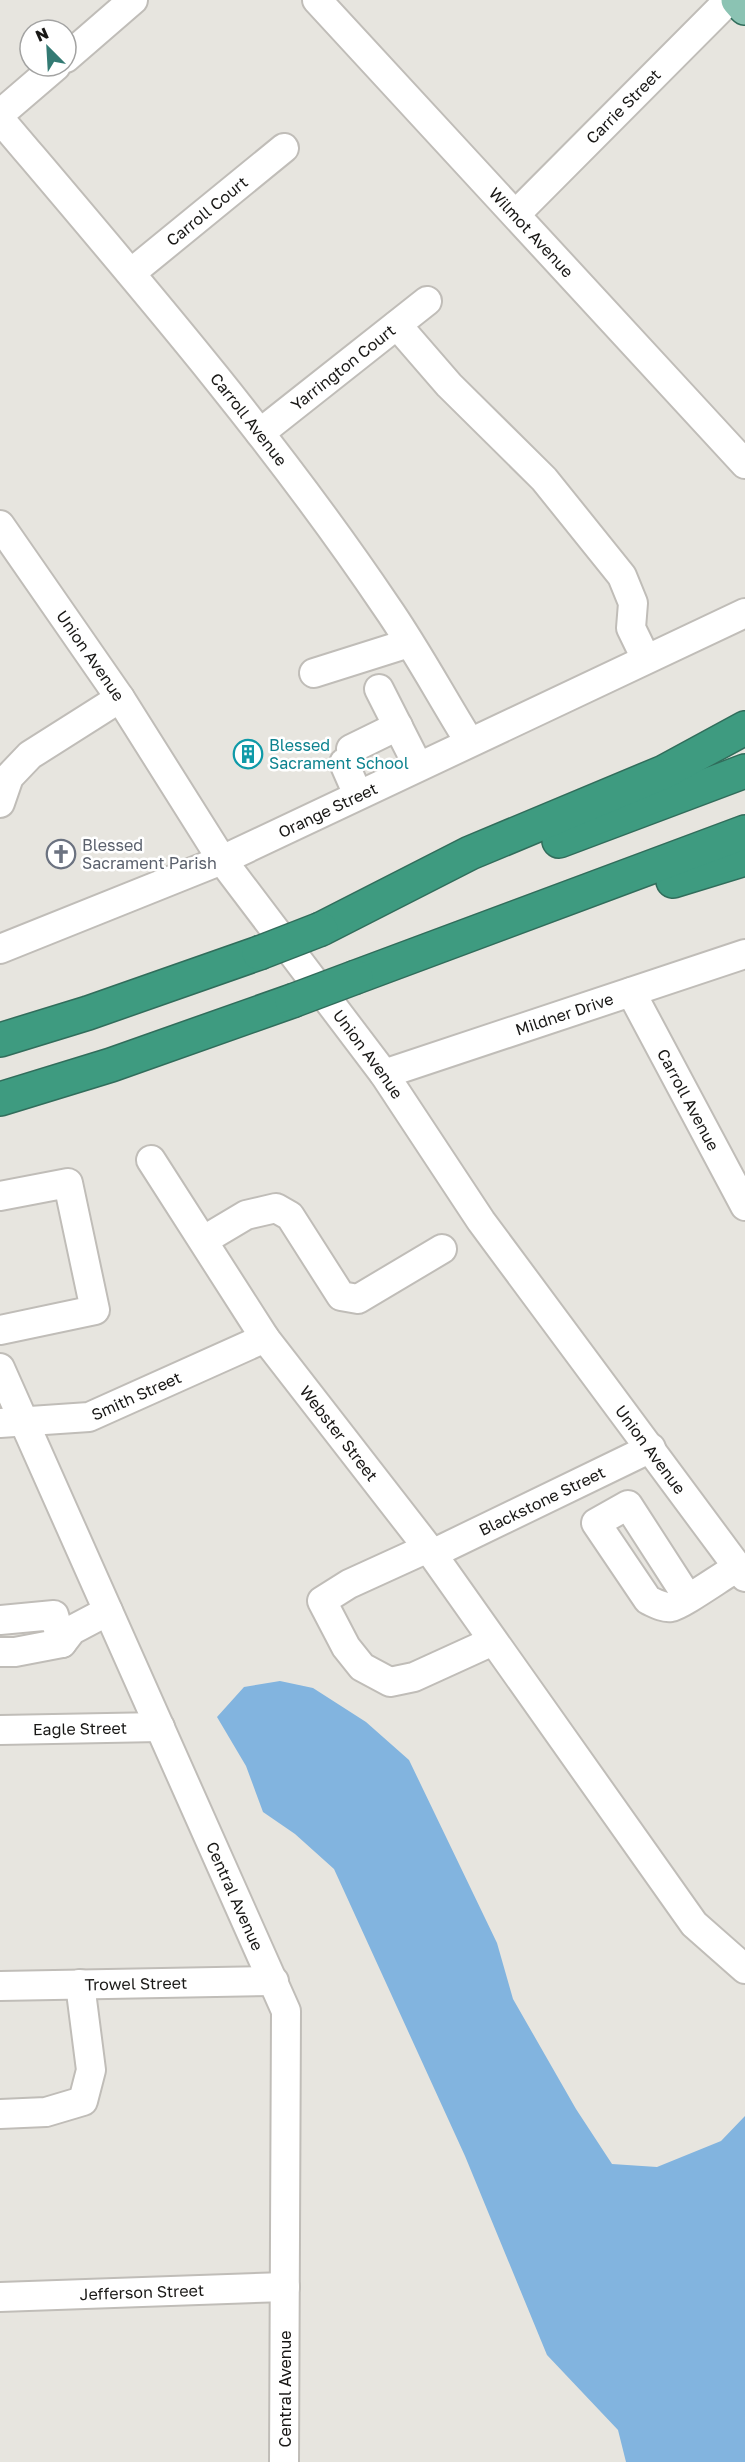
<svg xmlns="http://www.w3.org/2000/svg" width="745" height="2462" viewBox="0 0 745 2462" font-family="'Golos Text',sans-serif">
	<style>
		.water { fill: #82b4df }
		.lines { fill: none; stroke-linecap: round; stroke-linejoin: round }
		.minor-casing { stroke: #c0bdb8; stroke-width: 32 }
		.major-casing { stroke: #316d5b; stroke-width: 36 }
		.highway-casing { stroke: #316d5b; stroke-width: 36 }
		.minor { stroke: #fff; stroke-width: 28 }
		.major { stroke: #8bc3b3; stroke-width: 33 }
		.highway { stroke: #3e9b80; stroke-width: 33 }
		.highway-bridge-casing { stroke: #316d5b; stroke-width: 36; stroke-linecap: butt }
		.highway-bridge { stroke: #3e9b80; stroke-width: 33 }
		.labels { text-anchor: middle; stroke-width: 5; stroke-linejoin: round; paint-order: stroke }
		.street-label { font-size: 16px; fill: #191816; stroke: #fff }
		.culture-label { font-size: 16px; fill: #0d838f; stroke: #fff; text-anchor: start }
		.worship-label { font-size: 16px; fill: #5b616d; stroke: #fff; text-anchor: start }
	</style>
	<rect width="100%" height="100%" fill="#e7e5df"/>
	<path class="water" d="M280,1681l33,7 53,34 43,38 88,183 16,56 63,110 36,55 45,3 64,-26 24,-25v346h-119l-8,-32 -71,-75 -82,-199 -131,-287 -39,-35 -32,-22 -17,-46 -29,-49 27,-30z"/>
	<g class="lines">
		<g class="minor-casing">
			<g id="minor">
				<path id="s1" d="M317,0l428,464"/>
				<path d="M66,58l67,-58"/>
				<path d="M0,114l56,-48"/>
				<path id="s2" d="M0,119c134,158 270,315 386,487 30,43 55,90 83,135"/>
				<path id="s3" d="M516,214l213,-214"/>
				<path id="s4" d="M131,273l153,-125"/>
				<path d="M397,325l52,60 95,94 78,97 11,27 -2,25 15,31"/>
				<path id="s5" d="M260,433l167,-132"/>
				<path id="s6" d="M0,525l120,173 102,162 162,214 97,147 264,356"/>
				<path d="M314,673l95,-30"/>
				<path d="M379,689l39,77"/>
				<path d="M351,749l47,-23"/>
				<path d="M344,763l14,32"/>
				<path d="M0,803l9,-26 21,-22 90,-57"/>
				<path id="s7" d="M0,949l222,-89 523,-247"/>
				<path id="s8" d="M631,992l114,214"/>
				<path id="s9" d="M384,1074l361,-120"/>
				<path id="s10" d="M151,1160l114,178 163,210 266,376 51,45"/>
				<path d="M0,1196l68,-13 27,127 -95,20"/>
				<path d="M204,1240l42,-25 30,-7 14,8 51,80 17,3 84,-50"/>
				<path id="s11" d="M0,1368l286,643 -2,451"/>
				<path id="s12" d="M0,1423l89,-6 176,-79"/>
				<path d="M428,1548l-79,36 -27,17 24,46 16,20 28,15 24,-5 79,-36"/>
				<path id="s13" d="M432,1554l219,-106"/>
				<path d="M688,1598l-60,-93 -32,18 52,77c7,3 15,8 23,7 11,-2 54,-33 67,-40"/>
				<path d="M0,1620l54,-5 8,28"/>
				<path d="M0,1652h15l47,-9 10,-13 36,-19"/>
				<path id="s14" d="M0,1730l160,-3"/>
				<path id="s15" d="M0,1986l274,-5"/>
				<path d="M0,2114l46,-2 37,-11 8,-31 -11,-86"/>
				<path id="s16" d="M0,2297l285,-10"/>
			</g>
		</g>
		<g class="major-casing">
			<path id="major" d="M738,0l7,8"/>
		</g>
		<g class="highway-casing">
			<g id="highway">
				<path d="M559,841l186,-70"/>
				<path d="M673,881l72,-22"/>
				<path d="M321,929l149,-76 194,-81 81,-44"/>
				<path d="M356,977l389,-145"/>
				<path d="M0,1040l88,-27 171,-60"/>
				<path d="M0,1099l111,-34 181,-64"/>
			</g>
		</g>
		<use href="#minor" class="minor"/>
		<use href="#major" class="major"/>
		<use href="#highway" class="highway"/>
		<g class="highway-bridge-casing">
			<g id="highway-bridge">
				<path d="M259,953l62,-24"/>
				<path d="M292,1001l64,-24"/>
			</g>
		</g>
		<use href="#highway-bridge" class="highway-bridge"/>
	</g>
	<defs>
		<g id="building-ring" transform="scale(1.5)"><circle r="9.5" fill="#fff" stroke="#0f9aa8" stroke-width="1.5"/><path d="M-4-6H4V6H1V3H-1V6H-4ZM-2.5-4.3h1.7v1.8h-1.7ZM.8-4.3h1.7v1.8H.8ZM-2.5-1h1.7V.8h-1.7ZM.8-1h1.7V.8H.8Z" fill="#0f9aa8"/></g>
		<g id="church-ring" transform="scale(1.5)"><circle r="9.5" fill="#fff" stroke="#6b7280" stroke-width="1.5"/><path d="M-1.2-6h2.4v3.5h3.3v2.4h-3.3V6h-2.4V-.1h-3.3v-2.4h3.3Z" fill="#6b7280"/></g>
	</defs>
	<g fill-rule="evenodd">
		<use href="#building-ring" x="248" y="754"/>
		<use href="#church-ring" x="61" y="854"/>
	</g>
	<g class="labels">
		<g class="street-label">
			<text dy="6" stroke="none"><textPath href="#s3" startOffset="152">Carrie Street</textPath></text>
			<text dy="6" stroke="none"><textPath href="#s4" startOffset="98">Carroll Court</textPath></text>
			<text dy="6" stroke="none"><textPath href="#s1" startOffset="316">Wilmot Avenue</textPath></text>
			<text dy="6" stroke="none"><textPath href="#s5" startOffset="106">Yarrington Court</textPath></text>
			<text dy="6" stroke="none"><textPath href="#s2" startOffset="390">Carroll Avenue</textPath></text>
			<text dy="6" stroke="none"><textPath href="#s6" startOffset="159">Union Avenue</textPath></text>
			<text dy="6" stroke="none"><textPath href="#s7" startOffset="356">Orange Street</textPath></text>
			<text dy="6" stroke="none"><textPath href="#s9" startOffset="190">Mildner Drive</textPath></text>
			<text dy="6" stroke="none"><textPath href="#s6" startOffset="645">Union Avenue</textPath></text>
			<text dy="6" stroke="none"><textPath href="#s8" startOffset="122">Carroll Avenue</textPath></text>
			<text dy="6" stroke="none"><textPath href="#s12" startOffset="141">Smith Street</textPath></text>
			<text dy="6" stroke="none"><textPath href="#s10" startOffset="332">Webster Street</textPath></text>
			<text dy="6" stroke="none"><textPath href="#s6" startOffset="1131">Union Avenue</textPath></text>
			<text dy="6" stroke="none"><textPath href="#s13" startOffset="122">Blackstone Street</textPath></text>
			<text dy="6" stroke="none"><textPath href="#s14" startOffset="80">Eagle Street</textPath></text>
			<text dy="6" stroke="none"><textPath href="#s11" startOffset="578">Central Avenue</textPath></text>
			<text dy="6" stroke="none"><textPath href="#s15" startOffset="136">Trowel Street</textPath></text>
			<text dy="6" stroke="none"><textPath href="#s16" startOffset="142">Jefferson Street</textPath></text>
			<text transform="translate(285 2389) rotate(-90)" y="6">Central Avenue</text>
		</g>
		<g class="culture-label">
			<text x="269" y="751">Blessed<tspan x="269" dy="18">Sacrament School</tspan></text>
		</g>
		<g class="worship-label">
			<text x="82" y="851">Blessed<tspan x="82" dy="18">Sacrament Parish</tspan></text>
		</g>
	</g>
	<g transform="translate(48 48) rotate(336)"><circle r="28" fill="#ffffff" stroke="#a3a3a2" stroke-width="1.5"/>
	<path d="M0-4.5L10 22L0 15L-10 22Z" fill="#337a73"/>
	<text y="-9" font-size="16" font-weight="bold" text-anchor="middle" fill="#191816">N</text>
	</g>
</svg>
